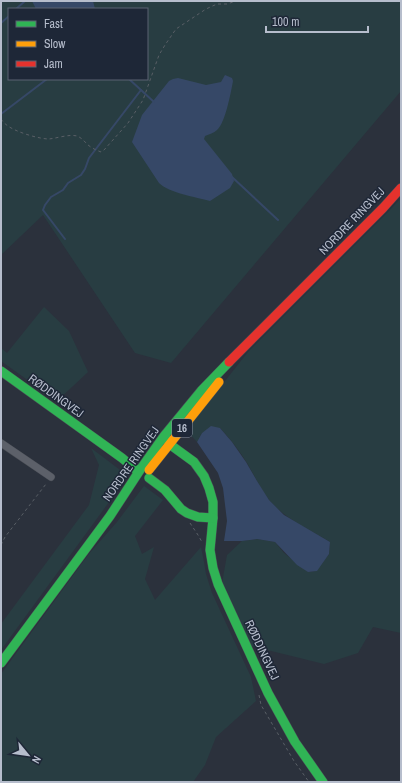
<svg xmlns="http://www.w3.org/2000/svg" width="402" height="783" viewBox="0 0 402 783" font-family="'Archivo Narrow',sans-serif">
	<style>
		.green { fill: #283d42; fill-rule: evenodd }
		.water { fill: #364867 }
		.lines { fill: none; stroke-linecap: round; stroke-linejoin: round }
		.stream { stroke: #364867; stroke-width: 2 }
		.street-casing { stroke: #484c54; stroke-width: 8 }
		.fast-casing { stroke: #484c54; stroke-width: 10 }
		.slow-casing { stroke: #484c54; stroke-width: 10 }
		.jam-casing { stroke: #484c54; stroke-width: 10 }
		.path { stroke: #595f66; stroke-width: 1; stroke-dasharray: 3 3; stroke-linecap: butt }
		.street { stroke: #5c6069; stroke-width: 7 }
		.fast { stroke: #30b455; stroke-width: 9 }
		.slow { stroke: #ff9f0a; stroke-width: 9 }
		.jam { stroke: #e5322d; stroke-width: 9 }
		.labels { text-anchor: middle; stroke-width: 3; stroke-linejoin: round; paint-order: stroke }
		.shield { fill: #1e2737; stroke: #88909f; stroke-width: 1 }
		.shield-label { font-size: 11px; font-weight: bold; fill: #b6bdcc }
		.street-label { font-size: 12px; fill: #b6bdcc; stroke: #1e2737 }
	</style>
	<rect width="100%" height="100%" fill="#2b313c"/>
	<g class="green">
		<path d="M1,1h400v90l-230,272 -36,-10 -92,-138 -42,40zM9,9h138v70h-138z"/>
		<path d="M401,198v435l-28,-6 -15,26 -34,11 -73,-18 -29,-63 5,-28 15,-14 15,-2 18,3 9,11 24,19 8,-1 13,-17 1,-12c-21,-13 -45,-23 -61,-42 -9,-12 -15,-25 -22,-37 -8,-13 -17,-24 -27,-35l-18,5 -5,9 -11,-12 62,-78 141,-141z"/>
		<path d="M44,307l25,24 19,41 -31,29 -56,-40v-13l6,5z"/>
		<path d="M91,448l37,28 -127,174v-26l88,-119 10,-40z"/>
		<path d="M144,486l19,14 -28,36 7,18 12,-7 -9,32 10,21 46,-53 3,15 2,12 6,19 39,84 5,24 -40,36 -11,28 -12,17h-192v-108l87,-119 29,-33z"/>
	</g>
	<g class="water">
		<path d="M32,1h61l2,8h-59z"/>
		<path d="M225,75l7,3 1,3c-2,11 -8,43 -16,49 -3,3 -8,4 -12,6l-1,3 28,35 2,7 -4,7 -20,13c-14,-4 -41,-8 -51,-18l-27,-41 10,-27 27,-34 4,-2 5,-1 28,7 15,-3z"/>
		<path d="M211,426l9,2 12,14 14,20 11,19 12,19 15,15 46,27 -1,12 -12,17 -9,1 -11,-7 -22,-23 -18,-3 -15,2h-18l3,-20 -4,-33 -5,-15 -21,-31 5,-9z"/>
	</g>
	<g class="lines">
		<g class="stream">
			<path d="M16,9l9,-8"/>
			<path d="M1,23l8,-7"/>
			<path d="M129,79l25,23"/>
			<path d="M1,114l46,-35"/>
			<path d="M232,177l46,43"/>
			<path d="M65,239l-22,-29 2,-5 6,-8 12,-7 5,-7 13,-8 4,-6 4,-11 52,-68"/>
		</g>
		<g class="street-casing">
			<path id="street" d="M1,443l50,34"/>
		</g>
		<g class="fast-casing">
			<g id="fast">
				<path d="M1,371l121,87 13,11"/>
				<path d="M166,438l6,8 22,16 10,14 5,12 4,14v16l-3,32 3,18 5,16 50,109 27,49 28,40"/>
				<path d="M149,478l16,12 16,19 6,4 11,4 15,1"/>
				<path d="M1,663l109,-147 32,-49 22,-31 37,-45 28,-29"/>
			</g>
		</g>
		<g class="slow-casing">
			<path id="slow" d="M149,470l70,-88"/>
		</g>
		<g class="jam-casing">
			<path id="jam" d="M229,362l154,-154 18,-20"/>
		</g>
		<g class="path">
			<path d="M1,119c2,3 4,5 7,7 8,6 31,13 41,13 9,-1 20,-5 28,-3 5,2 7,5 10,8 4,4 9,6 14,8l3,-2 24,-27 15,-23 16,-45 6,-10 11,-16 30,-20 11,-5h10l9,-3"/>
			<path d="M190,523l8,12 4,7"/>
			<path d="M1,545l4,-8 41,-53"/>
			<path d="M259,695l2,10 33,56 15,21"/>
		</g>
		<use href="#street" class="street"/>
		<use href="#fast" class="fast"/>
		<use href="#slow" class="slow"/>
		<use href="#jam" class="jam"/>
	</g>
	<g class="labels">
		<rect class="shield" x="172" y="419" width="20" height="18" rx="3"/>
		<g class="shield-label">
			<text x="182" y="432">16</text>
		</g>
		<g class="street-label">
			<text transform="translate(352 221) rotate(-46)" y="4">NORDRE RINGVEJ</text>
			<text transform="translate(56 396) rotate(36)" y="4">RØDDINGVEJ</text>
			<text transform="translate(131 464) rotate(-55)" y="4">NORDRE RINGVEJ</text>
			<text transform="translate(262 650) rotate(65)" y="4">RØDDINGVEJ</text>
		</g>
	</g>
	<rect width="402" height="783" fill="none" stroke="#b6bdcc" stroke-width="4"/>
	<rect x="8" y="8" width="140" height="72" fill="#1e2737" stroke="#5b6373"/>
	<rect x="16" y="21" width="20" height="6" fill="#30b455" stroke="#5b6373"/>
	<text x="44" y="28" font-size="12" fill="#b6bdcc">Fast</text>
	<rect x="16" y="41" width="20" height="6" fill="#ff9f0a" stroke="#5b6373"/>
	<text x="44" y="48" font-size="12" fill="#b6bdcc">Slow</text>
	<rect x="16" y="61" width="20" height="6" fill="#e5322d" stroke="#5b6373"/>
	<text x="44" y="68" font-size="12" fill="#b6bdcc">Jam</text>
	<g transform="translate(28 755) rotate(119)" stroke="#1e2737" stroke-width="3" paint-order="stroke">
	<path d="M0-3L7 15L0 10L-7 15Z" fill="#b6bdcc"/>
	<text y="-6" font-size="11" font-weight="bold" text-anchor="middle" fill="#b6bdcc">N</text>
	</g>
	<path d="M266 26v6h102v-6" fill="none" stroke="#b6bdcc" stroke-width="2"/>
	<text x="272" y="26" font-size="12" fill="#b6bdcc" stroke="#1e2737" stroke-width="3" paint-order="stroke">100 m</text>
</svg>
